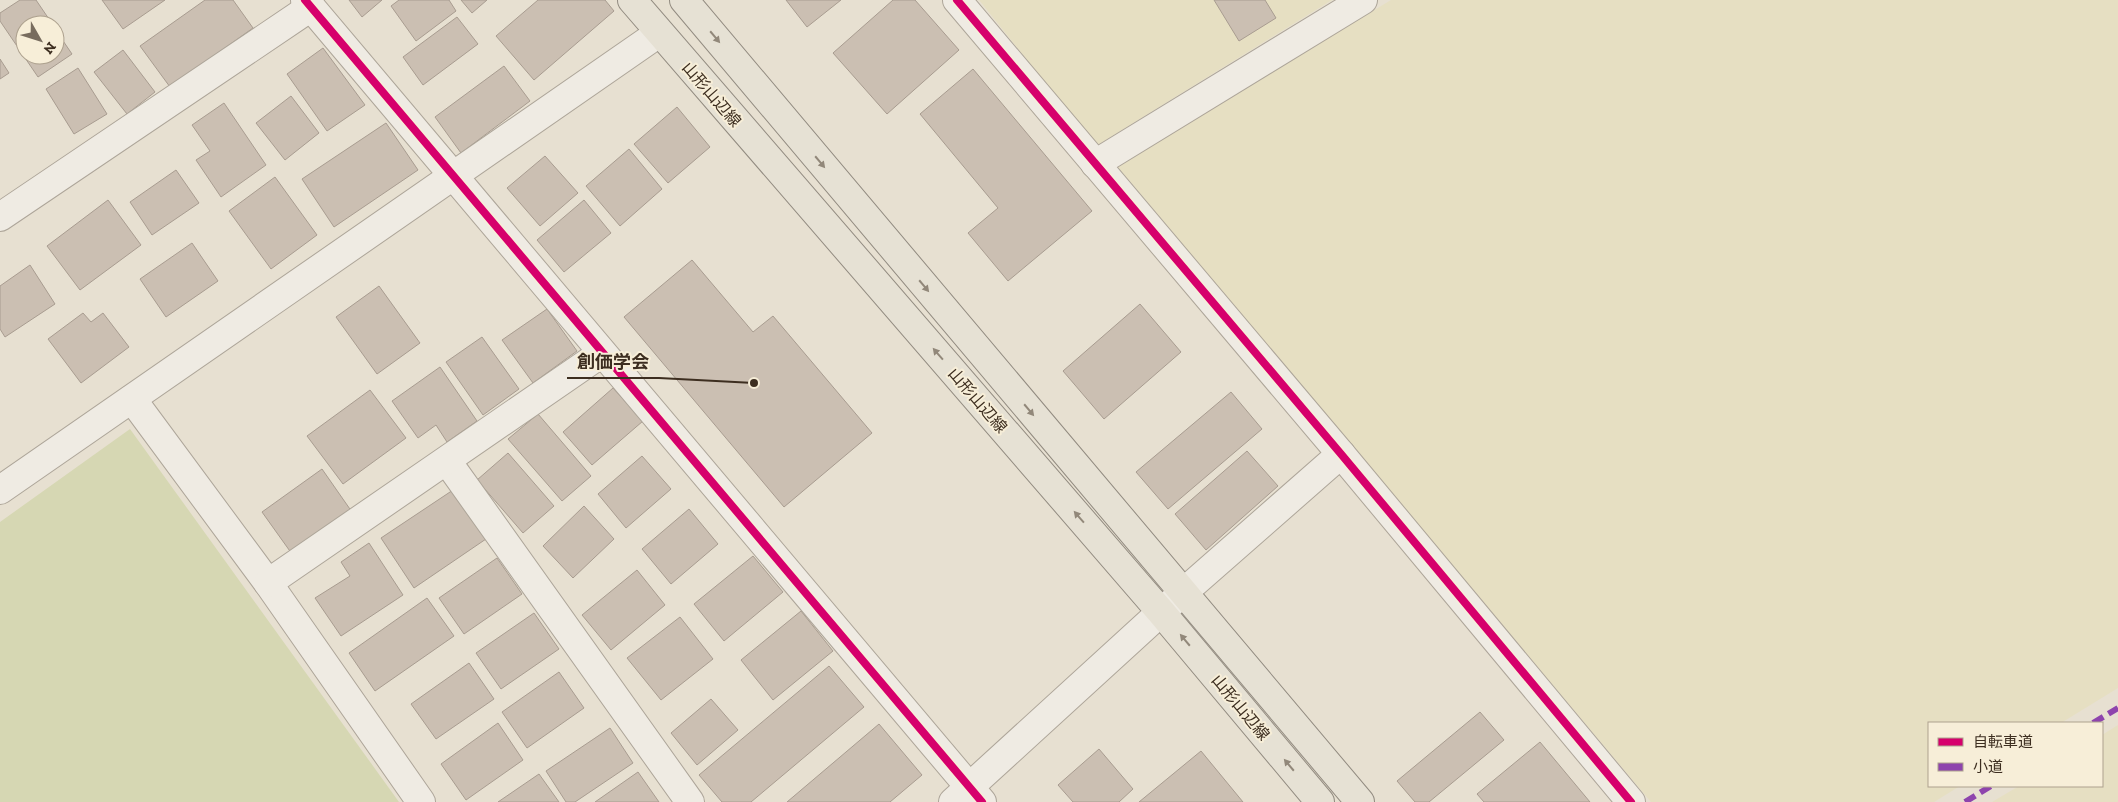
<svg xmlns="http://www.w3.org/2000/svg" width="2118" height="802" viewBox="0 0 2118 802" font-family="'Zilla Slab','Noto Sans JP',serif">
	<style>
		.farmland { fill: #e6dfc2 }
		.green { fill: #d6d7b3 }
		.building { fill: #cbbfb2; stroke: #a89c90 }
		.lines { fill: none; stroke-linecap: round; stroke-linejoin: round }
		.minor-casing { stroke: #ada599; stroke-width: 30 }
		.major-casing { stroke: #928b80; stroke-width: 30 }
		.minor { stroke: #efebe3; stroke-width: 28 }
		.major { stroke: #e6e1d4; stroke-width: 28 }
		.quiet { stroke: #8e44ad; stroke-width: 6; stroke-dasharray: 12 6; stroke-linecap: butt }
		.cycleway-casing { stroke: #f7eed8; stroke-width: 11 }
		.cycleway { stroke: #d6006c; stroke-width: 8 }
		.oneway { fill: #92887a }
		.labels { text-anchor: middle; stroke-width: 4; stroke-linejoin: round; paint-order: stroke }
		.street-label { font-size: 16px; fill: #3d2e20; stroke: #f7eed8 }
		.leader { fill: none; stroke: #3d2e20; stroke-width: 2 }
		.callout-dot { fill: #3d2e20; stroke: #f7eed8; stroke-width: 2 }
		.callout-label { font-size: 18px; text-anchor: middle; font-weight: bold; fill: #3d2e20; stroke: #f7eed8; stroke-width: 4; stroke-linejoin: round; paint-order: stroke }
	</style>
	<rect width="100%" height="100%" fill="#e7e0d1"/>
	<g class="farmland">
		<path d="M979,0h353l-236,146z"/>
		<path d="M1391,0h727v688l-57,35h-132v63h31l-26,16h-283l-534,-636z"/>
		<path d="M2118,725v77h-126l27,-16h83v-51z"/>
	</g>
	<path class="green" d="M130,429l269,373h-399v-280z"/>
	<g class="building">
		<path d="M20,0h16l17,25h-28v30h30v-26l17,25 -34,23 -38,-56v-8z"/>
		<path d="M102,0h63l-42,29z"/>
		<path d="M205,0h28l20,28 -83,59 -30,-41z"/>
		<path d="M349,0h33l-20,17z"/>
		<path d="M399,0h50l7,11 -40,30 -25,-35z"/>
		<path d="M461,0h26l-15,13z"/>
		<path d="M538,0h67l9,11 -80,69 -38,-44z"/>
		<path d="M786,0h55l-34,27z"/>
		<path d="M893,0h22l44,50 -72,64 -54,-61z"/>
		<path d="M1214,0h51l11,18 -37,23z"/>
		<path d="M457,17l21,27 -55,41 -20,-28z"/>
		<path d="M323,48l42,57 -38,26 -40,-57z"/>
		<path d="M123,50l32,42 -28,22 -33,-42z"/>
		<path d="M0,59l9,14 -9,6z"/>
		<path d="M504,66l26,35 -69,52 -26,-36z"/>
		<path d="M78,68l29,46 -33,20 -28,-45z"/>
		<path d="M973,69l119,142 -84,70 -40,-48 30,-25 -78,-94z"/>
		<path d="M291,96l28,37 -34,27 -29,-37z"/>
		<path d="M224,103l42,62 -45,32 -25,-37 14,-9 -18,-26z"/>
		<path d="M677,107l33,40 -42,36 -34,-39z"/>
		<path d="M386,123l32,47 -84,57 -32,-48z"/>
		<path d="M629,149l33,40 -42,37 -34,-40z"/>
		<path d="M545,156l33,37 -38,33 -33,-38z"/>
		<path d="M176,170l23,33 -47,32 -22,-33z"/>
		<path d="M275,177l42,58 -46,34 -42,-58z"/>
		<path d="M108,200l33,45 -61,45 -33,-44z"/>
		<path d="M584,200l27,33 -47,39 -27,-32z"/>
		<path d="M192,243l26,38 -52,36 -26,-38z"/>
		<path d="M692,260l61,72 20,-16 99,117 -88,74 -160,-190z"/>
		<path d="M30,265l25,39 -50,33 -5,-8v-43z"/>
		<path d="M379,286l41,57 -43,31 -41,-57z"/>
		<path d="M1140,304l41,48 -77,67 -41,-48z"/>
		<path d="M547,309l30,42 -44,32 -31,-43z"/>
		<path d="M83,313l8,9 12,-9 26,34 -48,36 -33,-44z"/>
		<path d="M482,337l37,52 -36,26 -37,-53z"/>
		<path d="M440,367l37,54 -30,21 -11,-17 -18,13 -26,-37z"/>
		<path d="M613,388l30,33 -51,44 -29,-33z"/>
		<path d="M370,390l36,48 -63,46 -36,-48z"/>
		<path d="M1231,392l31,37 -94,80 -32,-37z"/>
		<path d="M538,414l53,62 -29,25 -54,-62z"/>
		<path d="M1247,451l31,35 -72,64 -31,-36z"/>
		<path d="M508,453l46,53 -31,27 -46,-53z"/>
		<path d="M642,456l29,33 -45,39 -28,-34z"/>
		<path d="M322,469l30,43 -60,42 -30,-42z"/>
		<path d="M453,490l33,49 -72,49 -33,-50z"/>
		<path d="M584,506l30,33 -41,39 -30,-32z"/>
		<path d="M689,509l29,35 -47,40 -29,-35z"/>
		<path d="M369,543l34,52 -62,41 -26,-38 35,-22 -9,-14z"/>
		<path d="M753,556l30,36 -59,49 -30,-37z"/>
		<path d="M497,558l25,36 -58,40 -25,-36z"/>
		<path d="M637,570l28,35 -54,45 -29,-35z"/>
		<path d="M427,598l27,38 -79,55 -26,-38z"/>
		<path d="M801,611l32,40 -60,49 -32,-40z"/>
		<path d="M534,613l25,36 -58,40 -25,-36z"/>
		<path d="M680,617l33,42 -52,41 -34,-42z"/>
		<path d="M469,663l25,36 -58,40 -25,-35z"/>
		<path d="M829,666l35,41 -113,95h-29l-23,-27z"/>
		<path d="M559,672l25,36 -57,40 -25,-36z"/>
		<path d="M711,699l27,31 -41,35 -26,-32z"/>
		<path d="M1480,712l24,28 -75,62h-14l-18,-21z"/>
		<path d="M498,723l25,37 -57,40 -25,-36z"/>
		<path d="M879,724l43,51 -32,27h-103z"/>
		<path d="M610,728l23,35 -58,39h-9l-20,-31z"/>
		<path d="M1540,742l50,60h-106l-7,-8z"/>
		<path d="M1099,749l34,40 -14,13h-46l-15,-17z"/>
		<path d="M1201,751l42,51h-104z"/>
		<path d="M638,772l21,30h-64z"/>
		<path d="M539,774l20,28h-61z"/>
	</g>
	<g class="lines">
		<g class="minor-casing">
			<g id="minor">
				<path d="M305,0l677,802"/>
				<path d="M957,0l384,454 290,348"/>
				<path d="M1095,164l268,-164"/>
				<path d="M0,217l311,-210"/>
				<path d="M132,399l136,184 153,219"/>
				<path d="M447,461l243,341"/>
				<path d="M0,490l659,-457"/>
				<path d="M268,583l334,-230"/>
				<path d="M953,802l208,-190 180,-158"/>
			</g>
		</g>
		<g class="major-casing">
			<g id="major">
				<path d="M632,0l529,612 159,190"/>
				<path d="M684,0l676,802"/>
			</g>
		</g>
		<use href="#minor" class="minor"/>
		<use href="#major" class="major"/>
		<g class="quiet">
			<path d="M2093,723l25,-15"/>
			<path d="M1965,802l26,-16"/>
		</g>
		<g class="cycleway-casing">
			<g id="cycleway">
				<path d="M305,0l677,802"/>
				<path d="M957,0l384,454 290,348"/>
			</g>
		</g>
		<use href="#cycleway" class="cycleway"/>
	</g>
	<defs><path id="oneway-solid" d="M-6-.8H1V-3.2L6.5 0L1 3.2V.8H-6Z" transform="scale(1.25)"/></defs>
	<g class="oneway">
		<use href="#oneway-solid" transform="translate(715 37) rotate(50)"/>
		<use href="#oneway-solid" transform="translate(820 162) rotate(50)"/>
		<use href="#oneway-solid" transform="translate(924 286) rotate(50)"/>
		<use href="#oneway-solid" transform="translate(938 354) rotate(-131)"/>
		<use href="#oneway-solid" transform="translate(1029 410) rotate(50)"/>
		<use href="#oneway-solid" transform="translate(1079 517) rotate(-131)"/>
		<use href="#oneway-solid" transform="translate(1185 640) rotate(-130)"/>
		<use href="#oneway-solid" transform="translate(1289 765) rotate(-130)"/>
	</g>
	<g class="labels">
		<g class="street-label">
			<text transform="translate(712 94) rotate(49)" y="6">山形山辺線</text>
			<text transform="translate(978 400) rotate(49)" y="6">山形山辺線</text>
			<text transform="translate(1241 707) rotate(50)" y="6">山形山辺線</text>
		</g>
	</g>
	<path class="leader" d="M754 383L659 378H567"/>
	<circle class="callout-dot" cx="754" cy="383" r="5"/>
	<g class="callout-label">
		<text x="613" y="368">創価学会</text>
	</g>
	<rect x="1928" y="722" width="175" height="65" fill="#f7eed8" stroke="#ada18e"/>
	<rect x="1938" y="738" width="25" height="8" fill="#d6006c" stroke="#ada18e"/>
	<text x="1973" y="747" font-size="15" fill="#3d2e20">自転車道</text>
	<rect x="1938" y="763" width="25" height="8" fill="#8e44ad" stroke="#ada18e"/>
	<text x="1973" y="772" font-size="15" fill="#3d2e20">小道</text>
	<g transform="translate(40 40) rotate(129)"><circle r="24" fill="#f7eed8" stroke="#ada18e"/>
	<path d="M0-4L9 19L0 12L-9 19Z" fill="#786c5e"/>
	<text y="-8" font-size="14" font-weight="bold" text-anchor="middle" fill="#3d2e20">N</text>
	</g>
</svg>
